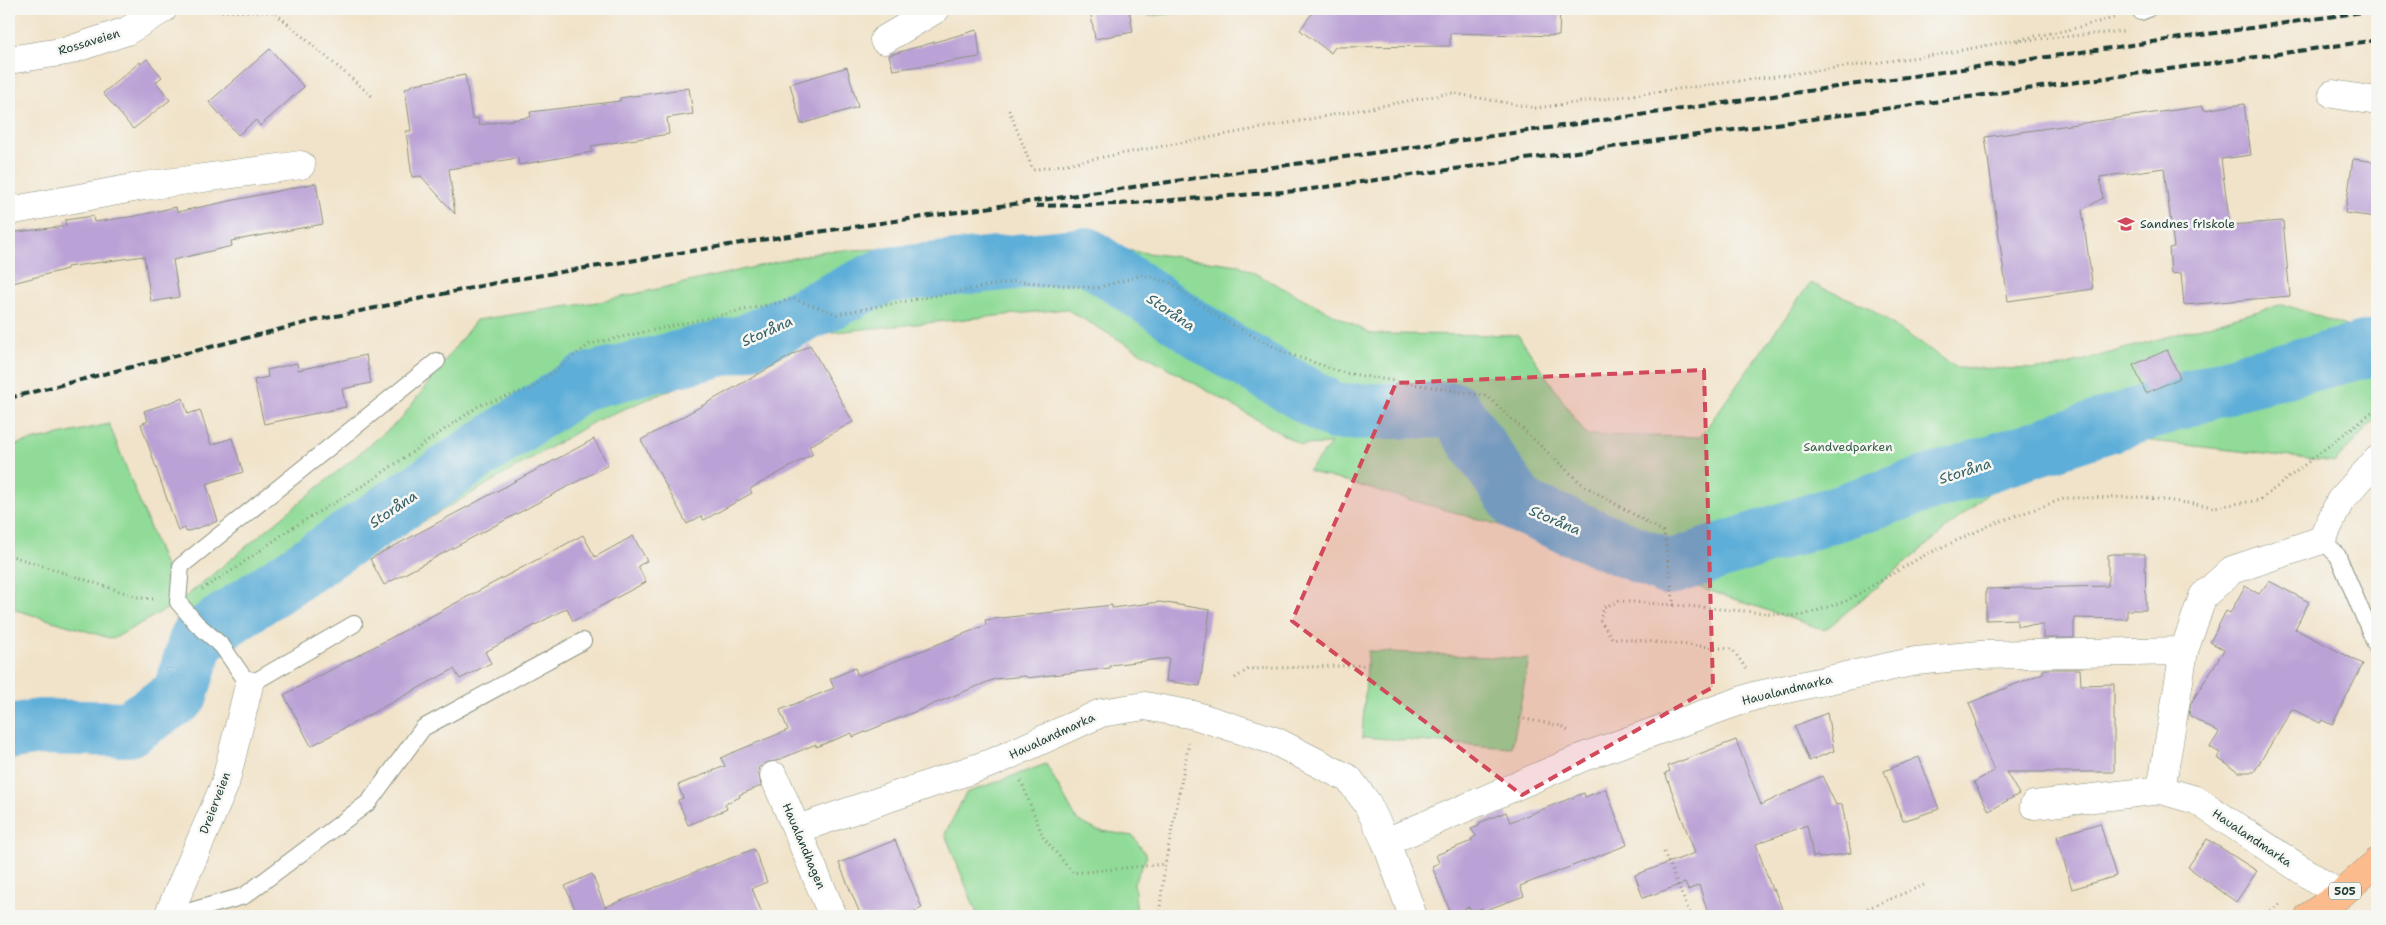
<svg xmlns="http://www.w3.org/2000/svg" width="2386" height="925" viewBox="0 0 2386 925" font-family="'Shantell Sans',sans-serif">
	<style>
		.green { fill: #90db97; stroke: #588c66 }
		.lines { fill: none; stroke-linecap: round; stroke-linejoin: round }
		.river { stroke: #5daed8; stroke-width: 56 }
		.building { fill: #bba2d6 }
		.lane-casing { stroke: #88907e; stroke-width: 18 }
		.street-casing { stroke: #88907e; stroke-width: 29 }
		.primary-casing { stroke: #88907e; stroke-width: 29 }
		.path { stroke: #88907e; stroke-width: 3; stroke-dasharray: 1 4; stroke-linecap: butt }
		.lane { stroke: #fff; stroke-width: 16 }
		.street { stroke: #fff; stroke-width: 28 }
		.primary { stroke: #fbbb8c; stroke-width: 28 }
		.rail { stroke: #1f3d34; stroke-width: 4; stroke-dasharray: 8 4; stroke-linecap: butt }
		.marked { fill: #d1495b; fill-opacity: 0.2; stroke: #d1495b; stroke-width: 4; stroke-dasharray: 10 6; stroke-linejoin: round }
		.labels { text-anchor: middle; stroke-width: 5; stroke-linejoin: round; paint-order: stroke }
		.shield { fill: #f6f6f2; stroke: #60746d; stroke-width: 1 }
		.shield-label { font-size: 11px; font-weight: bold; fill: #1f3d34 }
		.street-label { font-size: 12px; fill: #1f3d34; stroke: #f6f6f2 }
		.poi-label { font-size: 12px; fill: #1f3d34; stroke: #f6f6f2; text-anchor: start }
		.park-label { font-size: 12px; fill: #365d48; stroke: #f6f6f2 }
		.water-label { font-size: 14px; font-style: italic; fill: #325f65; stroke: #f6f6f2 }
	</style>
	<rect width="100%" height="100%" fill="#f6f6f2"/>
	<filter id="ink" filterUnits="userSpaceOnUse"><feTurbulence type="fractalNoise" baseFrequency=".02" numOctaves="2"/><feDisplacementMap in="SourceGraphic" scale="10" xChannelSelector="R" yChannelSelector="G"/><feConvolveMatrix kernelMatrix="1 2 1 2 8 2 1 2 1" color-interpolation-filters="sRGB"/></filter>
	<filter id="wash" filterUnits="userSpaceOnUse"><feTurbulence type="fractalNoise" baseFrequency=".0096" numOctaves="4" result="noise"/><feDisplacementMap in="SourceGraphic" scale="20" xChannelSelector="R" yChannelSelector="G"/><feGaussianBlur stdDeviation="1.12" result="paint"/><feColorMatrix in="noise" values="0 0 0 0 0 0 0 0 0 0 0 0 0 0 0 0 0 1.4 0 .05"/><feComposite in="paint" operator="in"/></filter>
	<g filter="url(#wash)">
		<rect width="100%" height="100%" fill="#f1e3c9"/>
		<g class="green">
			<path d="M1148,9h66l-66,7z"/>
			<path d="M1064,242l175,23 132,69 147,1 68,100 114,2 110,-154 54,22 93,63 96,1 230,-65 94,33v80l-42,45 -272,-31 -238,199 -230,-78 -287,-81 23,-27 -30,1 -235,-136 -261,26 -208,85 -362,212 -56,-30 -66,37 -104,-31v-162l100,-22 70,178 221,-182 76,-100 128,-19 221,-50z"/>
			<path d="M1368,651l161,8 -17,89 -150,-11z"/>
			<path d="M1046,764l31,56 19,10 37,6 14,20 -13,26 3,34h-159l-33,-82 21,-41z"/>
		</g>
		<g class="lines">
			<path class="river" d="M9,732l30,-5 89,2 52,-34 17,-56 386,-257 164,-40 139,-67 200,-20 133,89 116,68 119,-2 66,96 149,62 580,-189 128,-32"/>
		</g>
		<g id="blocks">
			<g class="building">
				<path d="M1090,9h39l4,23 -38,7z"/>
				<path d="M1315,9h245l-1,27 -109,-3v13l-115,1 -4,6 -31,-23z"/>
				<path d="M977,30l3,27 -87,13 -4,-15z"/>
				<path d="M270,49l34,38 -44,39 -4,-6 -18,15 -29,-33z"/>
				<path d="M147,59l15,18 -6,5 14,18 -37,29 -30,-36 37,-31 1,2z"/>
				<path d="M847,67l11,40 -57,17 -11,-40z"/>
				<path d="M465,75l7,44 6,-1 1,7 52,-8 -1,-5 90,-11v-3l69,-10 4,26 -26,4 2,16 -78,12 1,6 -73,13 -1,-7 -69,11 6,45 -34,-38 -9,1 -6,-46h5l-6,-42 10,-5z"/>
				<path d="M2244,104l7,51 -30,4 9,66 53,-4 7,75 -106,9 -3,-32 -10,1 -2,-26 5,-1 -10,-79 -64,9 3,21 -21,12 11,79 -85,12 -23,-164 218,-31 1,4z"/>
				<path d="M2353,159l24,3v55l-32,-4z"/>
				<path d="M316,183l7,41 -92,17 1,5 -59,14 6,37 -28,5 -7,-46 -77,11v2l-58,15v-51l57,-7 -1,-6 28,-4 1,6 42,-6 40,-9 1,5z"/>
				<path d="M810,345l43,77 -44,24 4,8 -63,35 2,4 -48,27 -3,-4 -14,8 -46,-84z"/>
				<path d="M2167,350l13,28 -34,15 -13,-28z"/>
				<path d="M366,355l5,28 -29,6 4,18 -82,17 -10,-44 14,-3 -1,-7 30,-7 1,7z"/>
				<path d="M183,398l5,16 12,-4 11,35 21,-7 11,34 -37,12 12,37 -32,11 -1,-4 -7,3 -37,-107 7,-3 -4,-10z"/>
				<path d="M594,439l14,26 -224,120 -14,-26z"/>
				<path d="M583,535l12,22 38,-21 14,25 -9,5 8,16 -73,39 -6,-13 -82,44 6,11 -31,16 -6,-10 -143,77 -27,-51z"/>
				<path d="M2113,554h32l1,56h-19v9l-53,-1v20h-31v-13l-26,1v-7l-31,1v-31l122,-3v-31z"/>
				<path d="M2269,581l40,21 -14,27 68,35 -31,61 -10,-5 -2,3 -28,-14 -38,63h-15l-22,-14 3,-5 -10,-6 9,-14 -30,-18 2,-12 33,-53 -14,-8 16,-31 4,2 15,-27 14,8z"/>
				<path d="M1160,602l50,8 -10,76 -34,-5 3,-23 -59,7v3l-83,10 -1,-2 -31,3 -142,58 -1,-4 -36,14v-3l-40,17 -8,1 -10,6 3,18 -22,9 1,2 -15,7 2,5 -39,16 -10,-25 5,-2 -5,-13 47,-19 -4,-8 6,-3 61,-25 -8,-20 54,-22 -4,-9 25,-11 3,8 128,-51 -1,-5 127,-15v3z"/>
				<path d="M2043,669h37l1,16 33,-1v88h-108l13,22 -30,17 -15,-29 20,-11 -19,-47 2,-1 -8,-20 74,-30z"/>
				<path d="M1827,713l7,38 -25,10 -14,-35z"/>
				<path d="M1736,740l25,65 61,-29 14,29 6,-1 9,49 -32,5 -1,-2 -5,1 -6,-32 -51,19 16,46 2,-1 11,27h-76l-10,-31 -11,5 -3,-7 -42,15 -8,-23 60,-22 -30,-80 5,-2 -2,-5z"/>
				<path d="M1919,757l20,52 -36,12 -19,-50z"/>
				<path d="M1606,789l21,56 -107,41 4,10 -41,15 -1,-3 -11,3 -2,-4 -18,7 -19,-48 7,-3 -3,-8 36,-14 -1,-2 5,-3 -5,-7 8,-3v-3l27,-11 4,10 74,-29 1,4z"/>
				<path d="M2100,823l16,53 -44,13 -15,-53z"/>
				<path d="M2207,839l50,32 -21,31 -48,-35z"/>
				<path d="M895,840l27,68 -7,3 2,5h-56l-22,-53z"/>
				<path d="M754,849l13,33 -15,6 11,28h-185l-13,-30 27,-12 13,33z"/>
			</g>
		</g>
	</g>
	<g filter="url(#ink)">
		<use href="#blocks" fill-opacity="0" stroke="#88907e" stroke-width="1"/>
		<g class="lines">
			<g class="lane-casing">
				<g id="lane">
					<path d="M2141,12l7,-3"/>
					<path d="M2322,540l16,16 39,92"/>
					<path d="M354,624l-105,61 -27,-39 -26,-23 -18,-21 3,-36 256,-205"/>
					<path d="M173,916l71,-20 125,-94 54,-74 160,-87"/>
				</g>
			</g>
			<g class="street-casing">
				<g id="street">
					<path d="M884,40l52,-31"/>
					<path d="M9,60l58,-9 60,-20 36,-22"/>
					<path d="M2333,94l44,7"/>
					<path d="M9,211l135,-25 157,-21"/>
					<path d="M774,776l59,140"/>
					<path d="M2161,790l23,-139"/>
					<path d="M2034,805l127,-15 35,10 144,95"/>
					<path d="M798,829l196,-67 107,-49 44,-7 49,9 81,26 74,38 18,24 19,39 27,74"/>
					<path d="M1386,842l200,-86 168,-60 162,-35 64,-6 204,-4 19,-55 29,-26 90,-30 18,-39 37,-41"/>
					<path d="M168,916l57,-132 24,-99"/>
				</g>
			</g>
			<g class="primary-casing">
				<path id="primary" d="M2309,916l31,-21 37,-33"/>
			</g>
			<g class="path">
				<path d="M202,9l5,2 67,1 99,85"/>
				<path d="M2017,41l108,-10"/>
				<path d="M1009,110l24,60 418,-77 85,15 405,-54 127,-24 49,-13"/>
				<path d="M9,555l132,43 14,1"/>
				<path d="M202,589l34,-21 54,-39 79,-47 111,-77 50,-16 60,-45 204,-45 43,15 178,-33 81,7 47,-13 26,7 49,35 65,35 62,21 142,23 96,89 81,47 10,73 127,11 45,-15 77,-45 70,-32 73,-26 77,-1 72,10 45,-7 117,-92"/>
				<path d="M1674,605l-55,-4 -15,6 -4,13 12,18 120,11 14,19"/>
				<path d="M1235,678l14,-9 118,-4"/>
				<path d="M1519,718l43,8 6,5"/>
				<path d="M1021,781l22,56 30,36 92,-9"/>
				<path d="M1664,852l27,64"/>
				<path d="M1159,916l6,-52 24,-121"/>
				<path d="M1849,916l75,-31"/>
				<path d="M2262,916l20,-13"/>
			</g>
			<use href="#lane" class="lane"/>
			<use href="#street" class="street"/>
			<use href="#primary" class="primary"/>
			<g class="rail">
				<path d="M1036,206l83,-2 178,-13 1080,-151"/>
				<path d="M9,398l308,-78 188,-39 249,-40 1623,-231"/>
			</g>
		</g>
	</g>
	<path class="marked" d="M1704,370l9,317 -191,108 -230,-174 104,-238z"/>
	<defs>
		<g id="school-bare" transform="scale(1.35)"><path d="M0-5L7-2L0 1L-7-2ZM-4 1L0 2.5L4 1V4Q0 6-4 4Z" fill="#d1495b" stroke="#f6f6f2" stroke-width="2.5" paint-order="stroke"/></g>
	</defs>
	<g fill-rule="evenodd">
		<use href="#school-bare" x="2126" y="224"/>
	</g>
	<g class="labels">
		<rect class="shield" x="2329" y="882.5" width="32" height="17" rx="4"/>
		<g class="shield-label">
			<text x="2345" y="895">505</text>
		</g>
		<g class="street-label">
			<text transform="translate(89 42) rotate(-17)" y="4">Rossaveien</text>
			<text transform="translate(1787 690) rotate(-14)" y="4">Haualandmarka</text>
			<text transform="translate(1052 736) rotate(-25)" y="4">Haualandmarka</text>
			<text transform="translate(215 803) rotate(-69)" y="4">Dreierveien</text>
			<text transform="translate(2252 838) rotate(34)" y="4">Haualandmarka</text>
			<text transform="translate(804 846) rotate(67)" y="4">Haualandhagen</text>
		</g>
		<g class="poi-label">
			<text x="2140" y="228">Sandnes friskole</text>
		</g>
		<g class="park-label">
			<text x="1848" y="451">Sandvedparken</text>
		</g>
		<g class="water-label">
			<text transform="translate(1171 312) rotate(34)" y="5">Storåna</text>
			<text transform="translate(767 331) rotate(-24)" y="5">Storåna</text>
			<text transform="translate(1965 471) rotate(-18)" y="5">Storåna</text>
			<text transform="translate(393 509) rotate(-34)" y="5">Storåna</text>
			<text transform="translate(1555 520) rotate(23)" y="5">Storåna</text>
		</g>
	</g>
	<rect width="2386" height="925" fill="none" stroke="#f6f6f2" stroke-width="30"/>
</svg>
